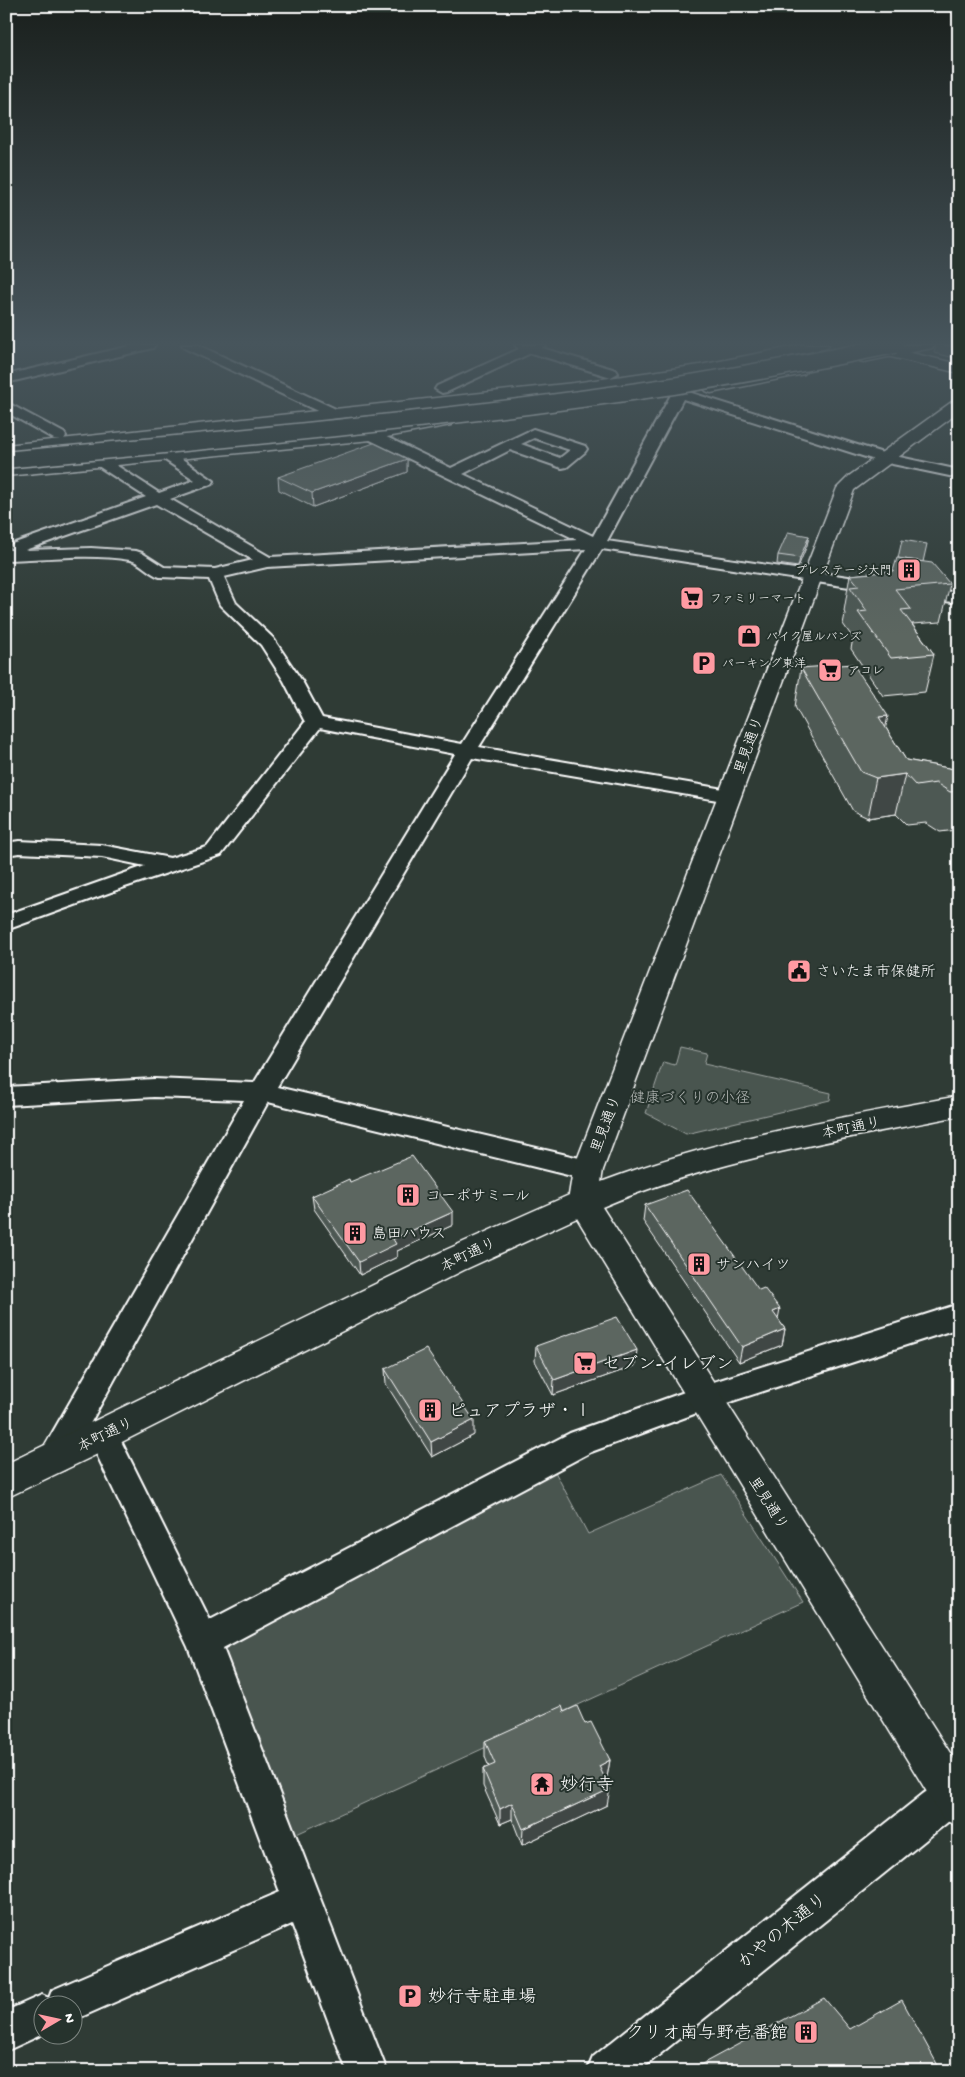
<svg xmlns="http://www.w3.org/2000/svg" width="965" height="2077" viewBox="0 0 965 2077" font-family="'Gochi Hand','Klee One',sans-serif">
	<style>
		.green { fill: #4a544f; stroke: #a4aaa7 }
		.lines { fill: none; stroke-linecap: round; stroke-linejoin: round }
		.street-casing { stroke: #fff; stroke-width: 4 }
		.secondary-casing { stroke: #fff; stroke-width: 3 }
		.highway-casing { stroke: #fff; stroke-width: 3 }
		.street { fill: #26332d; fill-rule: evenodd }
		.secondary { fill: #26332d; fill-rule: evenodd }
		.highway { fill: #26332d; fill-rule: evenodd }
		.highway-bridge-casing { stroke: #fff; stroke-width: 19; stroke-linecap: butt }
		.highway-bridge { stroke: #26332d; stroke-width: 16 }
		.wall { fill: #4e5853; stroke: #fff }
		.shaded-wall { fill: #404744; stroke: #fff }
		.building { fill: #5b6661; stroke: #fff }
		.labels { text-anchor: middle; stroke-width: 4; stroke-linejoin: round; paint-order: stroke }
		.far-poi-label { font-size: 12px; fill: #fff; stroke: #26332d; text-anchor: start }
		.street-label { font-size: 15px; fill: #fff; stroke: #26332d }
		.poi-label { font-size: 15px; fill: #fff; stroke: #26332d; text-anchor: start }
		.park-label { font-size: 15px; fill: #b7bbb9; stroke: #26332d }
		.near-poi-label { font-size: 18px; fill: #fff; stroke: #26332d; text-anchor: start }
		.near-street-label { font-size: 18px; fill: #fff; stroke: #26332d }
	</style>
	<rect width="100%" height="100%" fill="#2f3b35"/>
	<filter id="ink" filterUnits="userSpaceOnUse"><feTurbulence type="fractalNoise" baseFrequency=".02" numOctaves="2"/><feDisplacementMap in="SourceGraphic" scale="10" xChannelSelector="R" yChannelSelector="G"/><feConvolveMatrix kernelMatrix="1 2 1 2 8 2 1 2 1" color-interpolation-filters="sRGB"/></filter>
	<g filter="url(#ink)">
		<g class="green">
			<path d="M680,1047l27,6 -3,11 127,29 -1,7 -144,34 -40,-21 17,-51 12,3z"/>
			<path d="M553,1468l35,66 133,-59 82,127 -513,235 -71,-198z"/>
		</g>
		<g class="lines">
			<g class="street-casing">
				<g id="street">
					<path d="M134,345h21l-2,3 -147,35v-8z"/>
					<path d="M182,345h16l140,65 2,3 -2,3h-10l-144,-68z"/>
					<path d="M515,345h30l-3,3 74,22 2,3 -7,4 -80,-24 -84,39 -5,1 -7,-4 2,-3 82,-37z"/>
					<path d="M679,389l207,65 73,16v8l-81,-17 -195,-62 -76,142 275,41 6,1 2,4 -2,4 -6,1 -280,-43 -123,198 250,43 7,2 3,4 -3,4 -7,2 -257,-44 -195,329 311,73 9,3 4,7 -4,7 -9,3 -320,-78 -203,367 -11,4 -11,-4 -4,-10 4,-10 201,-349 -90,-3 -148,8v-18l148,-8 100,4 201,-329 -135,-26 -99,127 -99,33 -116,42v-15l139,-49 -43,-9 -83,-4 -13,2v-12l13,-2 83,4 68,13 37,-11 98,-125 -21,-41 -23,-36 -41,-40 -11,-26 -49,-2c-11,-3 -19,-15 -30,-17 -40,-7 -84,-1 -124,0v-10h6l-2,-3 2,-3 134,-47 -51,-33 -2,-3 2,-3h10l54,35 36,-13 -33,-22 -2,-3 2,-3h10l42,29 -2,3 -42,15 100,58 307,-17 -211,-102 -22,-5 -2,-3 7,-4 27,6 75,36 82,-39 52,17 2,3 -2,3 -18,15 -5,1 -52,-18 -47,24 130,62 79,-143zM534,438l36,12 -10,8 -39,-14zM156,504l97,56 -38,9 -51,-2 -22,-14 -6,-2 -45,-3 -66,2zM586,549l-124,195 -140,-26 -20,-37 -29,-43 -37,-35 -12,-26 43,-10z"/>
					<path d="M6,402l58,31 2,3 -2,3h-10l-48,-27z"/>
					<path d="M915,587l44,6v10l-50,-7 -2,-4 2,-4z"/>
					<path d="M959,1304v24l-254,82 -114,42 -368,196 164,423h-40l-55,-147 -220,97v-17h-30l1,30 -37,17v-40l36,-16 7,3 3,-8 228,-98 -92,-245 -100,-211 4,-9 11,-4 11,4 96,193 360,-187 134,-48z"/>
					<path d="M959,1773v40l-320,258h-52l6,-14 330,-263 23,-16z"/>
				</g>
			</g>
			<g class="secondary-casing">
				<g id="secondary">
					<path d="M855,345h21l83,19v9l-102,-24z"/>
					<path d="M959,399v13l-105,78 -251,680 -2,12c115,-44 237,-64 358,-86v20c-121,24 -243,43 -357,91l357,560v59l-15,-6 -367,-602 -113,52 -360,181 -98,47v-34l435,-212 128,-57 4,-25 264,-682 12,-12 104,-75z"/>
				</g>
			</g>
			<g class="highway-casing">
				<g id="highway">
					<path d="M801,345h28l-2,3 -5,1 -122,26 -126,18 -568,62v-10l568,-62 126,-18z"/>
					<path d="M907,345h27l-2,3 -5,1 -63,13 -5,-1 -2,-3 2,-3z"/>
					<path d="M799,366l5,2 3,3 -3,3 -93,19 -5,-2 -3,-3 3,-3 5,-2z"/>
					<path d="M445,417l6,2 2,3 -2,3 -80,15 -365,36v-10l365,-36z"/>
				</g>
			</g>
			<use href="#street" class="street"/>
			<use href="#secondary" class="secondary"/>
			<use href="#highway" class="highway"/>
			<g class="highway-bridge-casing">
				<path id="highway-bridge" d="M6,460c223,-21 446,-41 667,-74 75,-12 148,-26 222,-41"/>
			</g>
			<use href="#highway-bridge" class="highway-bridge"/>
		</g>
		<g class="wall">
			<path d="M936,345h23v14l-25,-6z"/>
			<path d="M407,459v13l-94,35 -34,-17 -1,-13z"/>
			<path d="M809,536l-2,9 -9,22 -21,-3 1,-9z"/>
			<path d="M924,562l26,22 -9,38 -29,2 22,30 -9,38 -42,4 -32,-47 2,-11 -10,-14 2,-10 -1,-3 6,-36 43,-4z"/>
			<path d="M801,668l85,60 20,32 53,10v62l-3,-2 -16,2 -14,-9 -19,2 -11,-11 -28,4 -15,-7 -58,-104z"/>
			<path d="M350,1182l103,43 -56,26v6l-37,18 -46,-66 -2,-13z"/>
			<path d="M645,1205l133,114 7,10 -3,16 -43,17 -96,-141z"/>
			<path d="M536,1346l99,20 -82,29 -18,-34z"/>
			<path d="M385,1369l89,66 -42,22 -46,-73z"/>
			<path d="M564,1712l21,12 25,36 -3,17 -2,1 2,27 -85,40 -10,-26 -12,5 -17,-38v-17l6,-2 -4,-10v-16z"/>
		</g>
		<g class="shaded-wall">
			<path d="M407,459v13l-94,35 -1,-14z"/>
			<path d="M809,536l-2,9 -9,22 2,-9z"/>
			<path d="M888,716l-8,39 -1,-38z"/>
			<path d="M905,774l-9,40 -28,4 8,-40z"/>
			<path d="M453,1212v13l-56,26v6l-37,18 -1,-13 34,-23z"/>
			<path d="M780,1309l-3,15 -4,-12z"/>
			<path d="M785,1329l-3,16 -43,17 3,-15z"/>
			<path d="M637,1350l-2,16 -82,29 1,-15z"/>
			<path d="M474,1420v15l-42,22 -1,-15z"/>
			<path d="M610,1760l-3,17 -10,5 2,-16z"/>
			<path d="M610,1789l-3,16 -85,40 1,-16z"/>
			<path d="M512,1803v16l-12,5v-15z"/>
		</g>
		<g class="building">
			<path d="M944,345h15v3z"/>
			<path d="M374,443l33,16 -95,34 -34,-16z"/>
			<path d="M788,532l21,4 -9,22 -22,-3z"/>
			<path d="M902,540l25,4 -4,18 -25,-4z"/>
			<path d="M897,558l35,5 18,21 -55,5 16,20 -10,1 33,44 -43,4 -33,-46 9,-1 -17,-24 9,-1 -9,-11 43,-4z"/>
			<path d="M853,664l35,52 -9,1 27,43 53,10v21l-9,1 -14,-9 -20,3 -11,-12 -29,4 -15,-6 -60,-104z"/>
			<path d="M412,1156l41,56 -60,27 3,5 -37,18 -47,-66 37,-17 1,3z"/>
			<path d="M687,1190l72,100 5,-2 16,21 -7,3 12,17 -43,18 -97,-142z"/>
			<path d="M617,1317l20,33 -83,30 -18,-34z"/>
			<path d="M426,1349l48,71 -43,22 -46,-73z"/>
			<path d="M562,1706l2,6 13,-6 8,18 6,-2 19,38 -11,6 11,23 -87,40 -11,-26 -12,6 -17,-40 12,-5 -10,-23z"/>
			<path d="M824,1998l26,31 52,-29 39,71h-252z"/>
		</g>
	</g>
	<linearGradient id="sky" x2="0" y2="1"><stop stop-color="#1a201d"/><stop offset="0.54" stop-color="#47555c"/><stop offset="1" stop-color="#47555c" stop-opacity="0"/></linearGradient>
	<rect width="965" height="636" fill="url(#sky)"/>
	<defs>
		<g id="building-square" transform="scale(1.25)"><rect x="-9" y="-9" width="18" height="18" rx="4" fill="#ff9aa2" stroke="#26332d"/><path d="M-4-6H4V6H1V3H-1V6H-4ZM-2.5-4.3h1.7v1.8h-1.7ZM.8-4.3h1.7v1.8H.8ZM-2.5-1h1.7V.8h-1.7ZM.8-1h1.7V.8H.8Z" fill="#111"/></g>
		<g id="supermarket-square" transform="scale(1.25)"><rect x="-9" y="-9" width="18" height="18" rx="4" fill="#ff9aa2" stroke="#26332d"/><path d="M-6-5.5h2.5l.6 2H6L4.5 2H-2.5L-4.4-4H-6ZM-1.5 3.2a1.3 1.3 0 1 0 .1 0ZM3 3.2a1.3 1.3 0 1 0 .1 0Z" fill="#111"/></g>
		<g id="shop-square" transform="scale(1.25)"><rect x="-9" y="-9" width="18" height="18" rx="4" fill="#ff9aa2" stroke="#26332d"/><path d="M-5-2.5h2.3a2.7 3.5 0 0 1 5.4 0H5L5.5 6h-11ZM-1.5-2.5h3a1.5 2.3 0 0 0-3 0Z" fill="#111"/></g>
		<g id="parking-square" transform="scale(1.25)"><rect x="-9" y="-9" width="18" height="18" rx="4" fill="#ff9aa2" stroke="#26332d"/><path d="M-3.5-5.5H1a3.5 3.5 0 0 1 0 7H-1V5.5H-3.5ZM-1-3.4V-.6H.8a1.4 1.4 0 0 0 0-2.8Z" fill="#111"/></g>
		<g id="civic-square" transform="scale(1.25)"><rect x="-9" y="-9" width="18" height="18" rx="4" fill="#ff9aa2" stroke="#26332d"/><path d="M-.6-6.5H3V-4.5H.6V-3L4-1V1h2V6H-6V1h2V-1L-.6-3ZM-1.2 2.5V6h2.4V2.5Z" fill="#111"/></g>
		<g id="temple-square" transform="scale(1.25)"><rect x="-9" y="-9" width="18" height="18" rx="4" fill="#ff9aa2" stroke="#26332d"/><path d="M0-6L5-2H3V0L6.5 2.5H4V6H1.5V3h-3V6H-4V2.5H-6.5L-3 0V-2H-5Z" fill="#111"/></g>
	</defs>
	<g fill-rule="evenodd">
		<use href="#building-square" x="909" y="570"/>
		<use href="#supermarket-square" x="692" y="598"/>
		<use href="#shop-square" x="749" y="636"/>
		<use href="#parking-square" x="704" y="663"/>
		<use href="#supermarket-square" x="830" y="670"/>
		<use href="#civic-square" x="799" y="971"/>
		<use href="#building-square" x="408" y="1195"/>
		<use href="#building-square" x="355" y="1233"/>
		<use href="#building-square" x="699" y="1264"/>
		<use href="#supermarket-square" x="585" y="1363"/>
		<use href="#building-square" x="430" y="1410"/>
		<use href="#temple-square" x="542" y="1784"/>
		<use href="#parking-square" x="410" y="1996"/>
		<use href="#building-square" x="806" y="2032"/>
	</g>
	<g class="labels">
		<g class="far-poi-label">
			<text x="892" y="574" text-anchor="end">プレステージ大門</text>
			<text x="710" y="602">ファミリーマート</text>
			<text x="766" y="640">バイク屋ルバンズ</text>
			<text x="722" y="667">パーキング東洋</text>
			<text x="848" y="674">アコレ</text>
		</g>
		<g class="street-label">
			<text transform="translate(748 745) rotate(-70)" y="5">里見通り</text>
			<text transform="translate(605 1124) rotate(-69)" y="5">里見通り</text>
			<text transform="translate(851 1127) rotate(-11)" y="5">本町通り</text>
			<text transform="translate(468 1254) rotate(-26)" y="5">本町通り</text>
			<text transform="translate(105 1434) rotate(-26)" y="5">本町通り</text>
			<text transform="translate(769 1503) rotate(58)" y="5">里見通り</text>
		</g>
		<g class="poi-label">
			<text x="816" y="976">さいたま市保健所</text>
			<text x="426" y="1200">コーポサミール</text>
			<text x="372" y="1238">島田ハウス</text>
			<text x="716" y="1269">サンハイツ</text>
		</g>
		<g class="park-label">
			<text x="690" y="1102">健康づくりの小径</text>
		</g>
		<g class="near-poi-label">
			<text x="602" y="1369">セブン-イレブン</text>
			<text x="448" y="1416">ピュアプラザ・Ⅰ</text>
			<text x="560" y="1790">妙行寺</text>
			<text x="428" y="2002">妙行寺駐車場</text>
			<text x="788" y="2038" text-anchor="end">クリオ南与野壱番館</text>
		</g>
		<g class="near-street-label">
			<text transform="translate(782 1930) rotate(-39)" y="6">かやの木通り</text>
		</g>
	</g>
	<rect width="965" height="2077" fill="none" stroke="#26332d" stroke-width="25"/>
	<rect x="12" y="12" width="940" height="2052" fill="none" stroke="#fff" stroke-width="2" filter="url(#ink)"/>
	<g transform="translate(58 2020) rotate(81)"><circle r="24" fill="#26332d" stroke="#7d8581"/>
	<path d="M0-4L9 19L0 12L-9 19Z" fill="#ff9aa2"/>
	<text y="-8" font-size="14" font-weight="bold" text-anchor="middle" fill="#ffffff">N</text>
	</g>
</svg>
